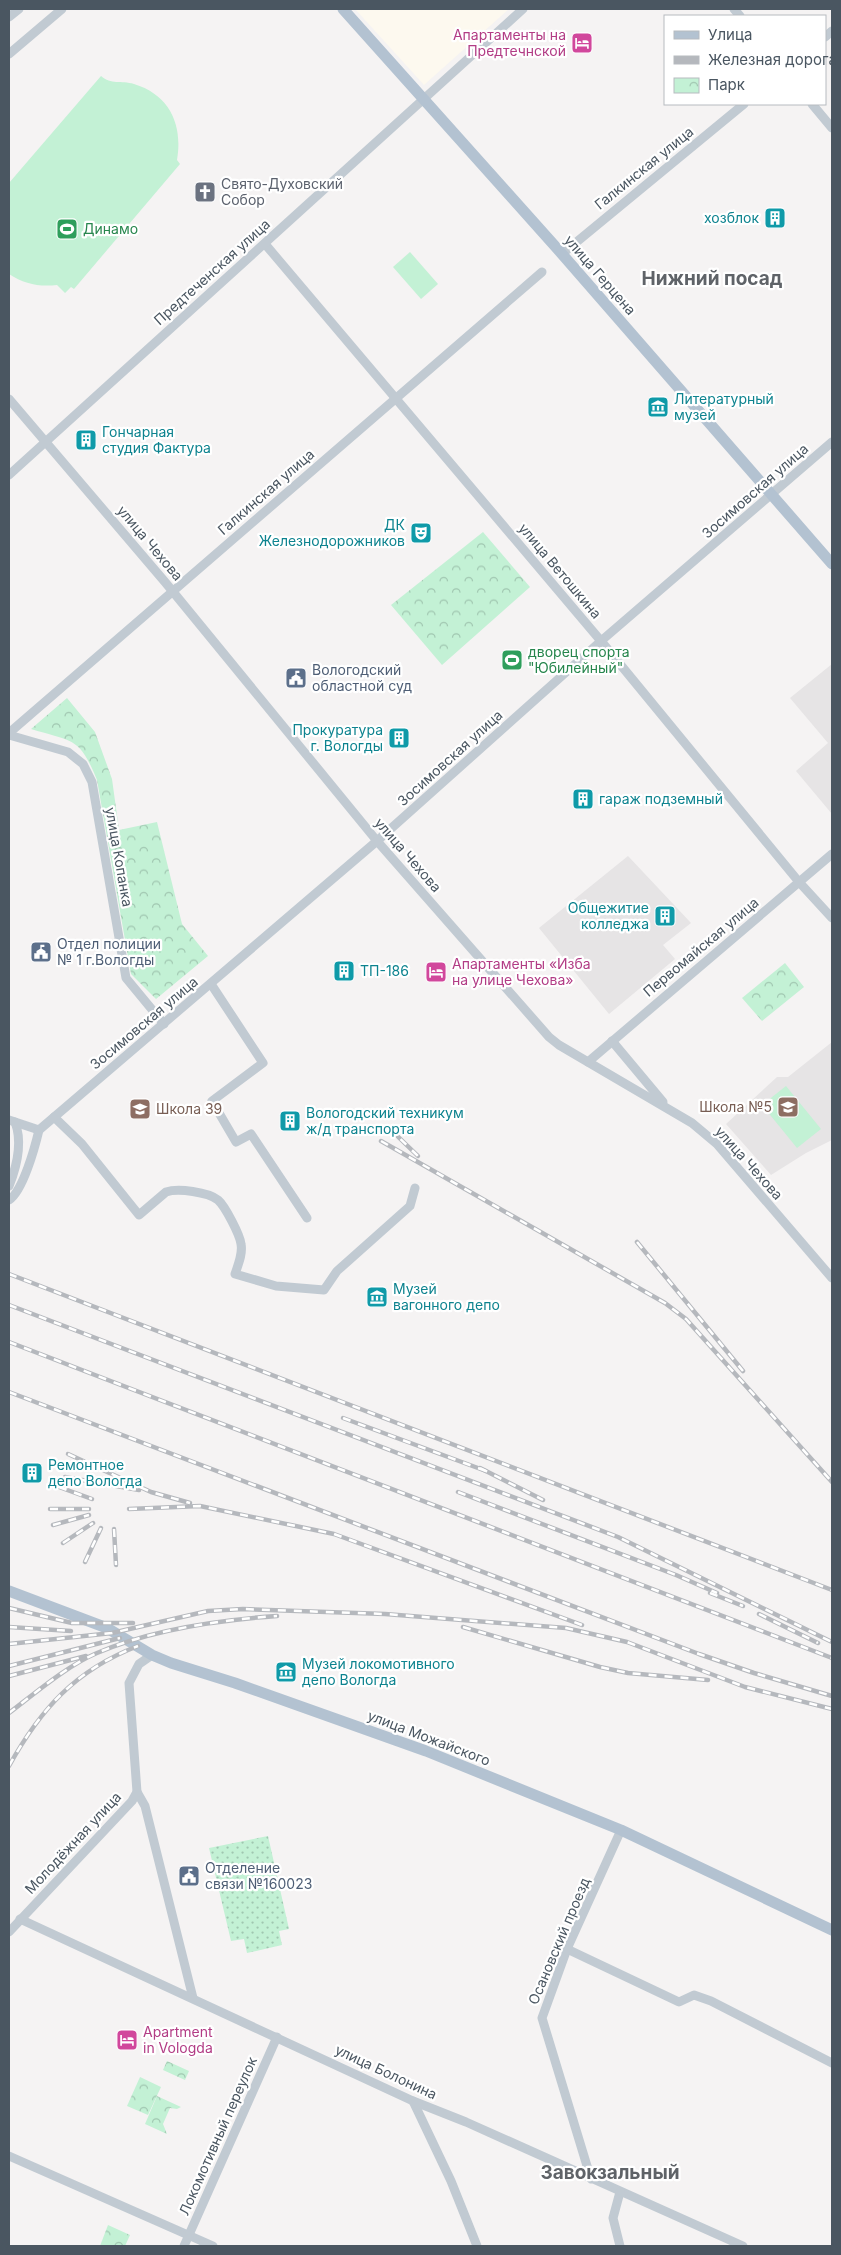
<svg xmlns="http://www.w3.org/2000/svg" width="841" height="2255" viewBox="0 0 841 2255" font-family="Inter,sans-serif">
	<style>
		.commercial { fill: #fdf9ef }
		.education { fill: #e6e4e5 }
		.grass { fill: url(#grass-dots) }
		.park { fill: url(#park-crowns) }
		.pitch { fill: #c3f1d5 }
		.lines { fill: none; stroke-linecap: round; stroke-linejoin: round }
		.minor { stroke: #c1cad2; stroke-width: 9 }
		.major { stroke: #b3c2d1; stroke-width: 11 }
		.rail-casing { stroke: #b5b8bd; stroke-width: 4.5 }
		.rail { stroke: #fff; stroke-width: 2.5; stroke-dasharray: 8; stroke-linecap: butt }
		.labels { text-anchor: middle; stroke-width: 4.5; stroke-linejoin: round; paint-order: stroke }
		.hotel-label { font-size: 14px; fill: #b23c85; stroke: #fff; text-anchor: start }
		.street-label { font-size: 14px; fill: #4a5661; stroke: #fff }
		.worship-label { font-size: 14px; fill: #5b616d; stroke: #fff; text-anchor: start }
		.culture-label { font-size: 14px; fill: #0d838f; stroke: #fff; text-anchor: start }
		.leisure-label { font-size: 14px; fill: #27864d; stroke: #fff; text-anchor: start }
		.service-label { font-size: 14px; fill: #4e5e75; stroke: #fff; text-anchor: start }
		.education-label { font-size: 14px; fill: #785e54; stroke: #fff; text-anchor: end }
		.district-label { font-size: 19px; font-weight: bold; fill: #5f6368; stroke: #fff }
	</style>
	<defs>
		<pattern id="grass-dots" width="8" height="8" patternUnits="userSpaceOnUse" patternTransform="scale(1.25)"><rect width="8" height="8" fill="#c3f1d5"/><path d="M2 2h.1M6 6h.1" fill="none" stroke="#a0c6b0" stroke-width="1.8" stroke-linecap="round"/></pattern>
		<pattern id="park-crowns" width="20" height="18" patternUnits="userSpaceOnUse" patternTransform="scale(1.25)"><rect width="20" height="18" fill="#c3f1d5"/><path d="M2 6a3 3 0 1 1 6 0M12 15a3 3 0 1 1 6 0" fill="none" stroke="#a0c6b0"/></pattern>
	</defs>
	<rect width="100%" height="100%" fill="#f5f3f3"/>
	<path class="commercial" d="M355,9h154l-85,76z"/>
	<g class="education">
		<path d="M832,664v150l-36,-43 32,-28 -38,-45z"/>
		<path d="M628,856l63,67 -28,22 12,14 -66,55 -70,-86z"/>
		<path d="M832,1042v98l-26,13 -35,22 -45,-51 51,-47h11z"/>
	</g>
	<path class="grass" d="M268,1836l21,93 -10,2 3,14 -35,8 -3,-14 -13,2 -22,-93z"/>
	<g class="park">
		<path d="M483,532l47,55 -88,78 -51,-60z"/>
		<path d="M67,698l28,34 17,47 7,51 38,-8 25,102 26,32 -52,43 -25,-25 -34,-194c-18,-44 -24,-38 -66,-51z"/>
		<path d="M785,963l19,24 -42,34 -20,-23z"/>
		<path d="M167,2061l22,10 -4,9 -22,-10z"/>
		<path d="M140,2077l21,10 -13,28 -21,-9z"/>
		<path d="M157,2096l24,11 -4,2 -7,-1 -7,16 4,10 -22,-10z"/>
		<path d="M108,2225l22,10 -5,11h-25z"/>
	</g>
	<g class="pitch">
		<path d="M101,76c10,9 20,4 33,8 36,11 49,41 43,76l3,4 -106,125 -3,-2 -6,6 -8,-8c-18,2 -33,-1 -48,-11v-91z"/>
		<path d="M410,252l28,32 -17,15 -28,-32z"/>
		<path d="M786,1086l35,43 -24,19 -35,-43z"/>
	</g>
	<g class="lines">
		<g class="minor">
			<path d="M734,9l6,7"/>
			<path d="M9,17l10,-8"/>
			<path d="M825,37l7,-6"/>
			<path d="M9,54l53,-45"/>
			<path d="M812,104l20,24"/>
			<path d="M265,244l336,397 198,241 33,36"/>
			<path d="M562,254l182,-150"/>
			<path d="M9,399l156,183 212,259 172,196 10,8 133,78 25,21 115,134"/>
			<path d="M9,475l514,-466"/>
			<path d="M9,733l533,-461"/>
			<path d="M9,735l59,17 15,12 9,18 34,196 38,46"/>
			<path d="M211,984l52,79 -51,38 24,41 15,-8 56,84"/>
			<path d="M612,1041l51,61"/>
			<path d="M588,1062l244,-208"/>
			<path d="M54,1117l28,27 57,71 27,-23c12,-4 42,0 52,8 7,6 22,35 23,44 2,10 -3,21 -6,30l41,12 48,4 13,-19 73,-65 5,-18"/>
			<path d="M9,1120l30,10"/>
			<path d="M39,1130l338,-289 224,-200 231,-199"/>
			<path d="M9,1186c8,-20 14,-43 6,-64"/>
			<path d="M9,1200c14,-9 26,-53 30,-70"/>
			<path d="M137,1792l8,14 48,192"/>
			<path d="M20,1919l393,182 53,21 277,124"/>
			<path d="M9,1932l123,-131 5,-9 -8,-109 10,-19 13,-9"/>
			<path d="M567,1949l112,53 15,-7 17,6 121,62"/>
			<path d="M413,2101l38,80 26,65"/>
			<path d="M9,2156l204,90"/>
			<path d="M591,2179l-49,-161 25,-69 54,-119"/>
			<path d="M184,2246l93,-209"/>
			<path d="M620,2246l-7,-28 7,-26"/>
		</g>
		<g class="major">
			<path d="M343,9l219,245 270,310"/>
			<path d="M9,1591l98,37 45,27 19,8 64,20 191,68 195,79 211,100"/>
		</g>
		<g class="rail-casing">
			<g id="rail">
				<path d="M389,1128l29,28"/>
				<path d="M381,1141l284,162 21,16 146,163"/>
				<path d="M637,1242l106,129"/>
				<path d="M9,1274l823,316"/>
				<path d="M9,1305l609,232 214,105"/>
				<path d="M9,1342l823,316"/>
				<path d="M9,1392l690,262 55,19 78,23"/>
				<path d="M343,1418l143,53"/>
				<path d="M68,1454l83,38 39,11"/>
				<path d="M480,1468l63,32"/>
				<path d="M65,1477l74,13"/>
				<path d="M59,1487l33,12"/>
				<path d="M458,1492l218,83 41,18"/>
				<path d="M50,1509h39"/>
				<path d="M129,1509l71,-3 134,28 248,91"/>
				<path d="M53,1525l36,-10"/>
				<path d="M114,1529l2,36"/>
				<path d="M63,1543l30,-20"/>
				<path d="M85,1562l16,-34"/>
				<path d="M710,1593l33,13"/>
				<path d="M9,1608l63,15h61"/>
				<path d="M759,1614l59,29"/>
				<path d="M9,1627l62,4"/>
				<path d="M463,1627l137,40 28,6 80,7"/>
				<path d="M9,1644l103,-11 96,-22 35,-2 142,5 181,14 61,14 118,45 87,22"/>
				<path d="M9,1666l111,-28"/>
				<path d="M9,1676l77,-20"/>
				<path d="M9,1713c25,-19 59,-48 88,-60 53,-23 122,-33 180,-37"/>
				<path d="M9,1766c31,-56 66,-96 129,-120"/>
			</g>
		</g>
		<use href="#rail" class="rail"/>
	</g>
	<defs>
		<g id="hotel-square" transform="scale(1.125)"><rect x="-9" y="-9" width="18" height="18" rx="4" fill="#d1479c" stroke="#fff"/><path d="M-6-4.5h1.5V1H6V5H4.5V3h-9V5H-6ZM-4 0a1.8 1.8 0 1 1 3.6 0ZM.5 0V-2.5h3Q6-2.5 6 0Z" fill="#fff"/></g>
		<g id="church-square" transform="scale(1.125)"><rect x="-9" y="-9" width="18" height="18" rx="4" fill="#6b7280" stroke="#fff"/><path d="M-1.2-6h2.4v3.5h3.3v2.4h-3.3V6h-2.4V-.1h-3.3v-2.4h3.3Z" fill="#fff"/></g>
		<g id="building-square" transform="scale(1.125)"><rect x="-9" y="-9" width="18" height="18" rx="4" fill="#0f9aa8" stroke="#fff"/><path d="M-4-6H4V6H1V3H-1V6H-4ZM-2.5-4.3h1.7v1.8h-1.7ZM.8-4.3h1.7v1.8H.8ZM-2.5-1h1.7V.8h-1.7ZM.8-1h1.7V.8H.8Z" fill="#fff"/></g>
		<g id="stadium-square" transform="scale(1.125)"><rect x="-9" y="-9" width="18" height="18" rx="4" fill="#2e9e5b" stroke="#fff"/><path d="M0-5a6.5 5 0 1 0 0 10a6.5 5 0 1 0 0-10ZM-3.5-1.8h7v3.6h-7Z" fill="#fff"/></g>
		<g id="museum-square" transform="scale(1.125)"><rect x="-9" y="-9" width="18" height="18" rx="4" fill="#0f9aa8" stroke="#fff"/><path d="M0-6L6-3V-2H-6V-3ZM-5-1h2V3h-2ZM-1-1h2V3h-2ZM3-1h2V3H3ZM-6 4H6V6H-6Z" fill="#fff"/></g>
		<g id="theatre-square" transform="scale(1.125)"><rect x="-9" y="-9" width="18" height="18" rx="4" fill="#0f9aa8" stroke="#fff"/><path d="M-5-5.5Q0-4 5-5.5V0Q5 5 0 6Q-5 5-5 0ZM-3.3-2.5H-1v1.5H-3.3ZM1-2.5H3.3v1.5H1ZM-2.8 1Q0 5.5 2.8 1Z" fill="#fff"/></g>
		<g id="civic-square" transform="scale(1.125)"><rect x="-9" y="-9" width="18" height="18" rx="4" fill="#5c6f8a" stroke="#fff"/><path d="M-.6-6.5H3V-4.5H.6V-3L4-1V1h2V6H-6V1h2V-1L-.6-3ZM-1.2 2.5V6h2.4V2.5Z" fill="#fff"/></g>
		<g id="school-square" transform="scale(1.125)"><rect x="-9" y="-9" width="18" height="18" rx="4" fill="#8d6e63" stroke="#fff"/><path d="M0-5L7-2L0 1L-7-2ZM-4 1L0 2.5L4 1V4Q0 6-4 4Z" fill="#fff"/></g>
	</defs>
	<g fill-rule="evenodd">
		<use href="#hotel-square" x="582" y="43"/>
		<use href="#church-square" x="205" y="192"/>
		<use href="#building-square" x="775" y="218"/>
		<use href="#stadium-square" x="67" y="229"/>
		<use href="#museum-square" x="658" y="407"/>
		<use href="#building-square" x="86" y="440"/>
		<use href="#theatre-square" x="421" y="533"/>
		<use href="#stadium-square" x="512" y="660"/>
		<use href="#civic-square" x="296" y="678"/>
		<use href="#building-square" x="399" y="738"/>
		<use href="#building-square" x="583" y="799"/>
		<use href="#building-square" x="665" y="916"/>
		<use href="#civic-square" x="41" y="952"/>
		<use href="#building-square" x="344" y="971"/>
		<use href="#hotel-square" x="436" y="972"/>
		<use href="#school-square" x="788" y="1107"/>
		<use href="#school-square" x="140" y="1109"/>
		<use href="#building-square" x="290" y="1121"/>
		<use href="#museum-square" x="377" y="1297"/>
		<use href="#building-square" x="32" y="1473"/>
		<use href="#museum-square" x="286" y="1672"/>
		<use href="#civic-square" x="189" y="1876"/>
		<use href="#hotel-square" x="127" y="2040"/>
	</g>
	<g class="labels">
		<g class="hotel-label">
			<text x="566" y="40" text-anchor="end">Апартаменты на<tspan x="566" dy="16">Предтечнской</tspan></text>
			<text x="452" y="969">Апартаменты «Изба<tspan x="452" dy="16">на улице Чехова»</tspan></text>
			<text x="143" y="2037">Apartment<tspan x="143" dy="16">in Vologda</tspan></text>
		</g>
		<g class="street-label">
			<text transform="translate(644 168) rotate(-39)" y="5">Галкинская улица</text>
			<text transform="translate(212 272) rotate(-42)" y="5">Предтеченская улица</text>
			<text transform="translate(600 275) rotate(49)" y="5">улица Герцена</text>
			<text transform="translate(755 491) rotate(-41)" y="5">Зосимовская улица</text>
			<text transform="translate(266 492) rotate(-41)" y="5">Галкинская улица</text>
			<text transform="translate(150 543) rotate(50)" y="5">улица Чехова</text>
			<text transform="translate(560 571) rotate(50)" y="5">улица Ветошкина</text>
			<text transform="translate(450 758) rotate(-42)" y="5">Зосимовская улица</text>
			<text transform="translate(408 855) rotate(49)" y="5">улица Чехова</text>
			<text transform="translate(119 857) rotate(80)" y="5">улица Копанка</text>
			<text transform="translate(701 947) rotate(-40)" y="5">Первомайская улица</text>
			<text transform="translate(144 1023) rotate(-40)" y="5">Зосимовская улица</text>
			<text transform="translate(749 1163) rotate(48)" y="5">улица Чехова</text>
			<text transform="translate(429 1738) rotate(21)" y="5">улица Можайского</text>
			<text transform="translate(73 1843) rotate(-47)" y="5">Молодёжная улица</text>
			<text transform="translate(559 1941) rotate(-67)" y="5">Осановский проезд</text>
			<text transform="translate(386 2072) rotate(25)" y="5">улица Болонина</text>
			<text transform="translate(218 2136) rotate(-66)" y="5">Локомотивный переулок</text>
		</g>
		<g class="worship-label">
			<text x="221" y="189">Свято-Духовский<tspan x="221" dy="16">Собор</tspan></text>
		</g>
		<g class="culture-label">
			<text x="759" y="223" text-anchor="end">хозблок</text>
			<text x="674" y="404">Литературный<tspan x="674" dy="16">музей</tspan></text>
			<text x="102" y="437">Гончарная<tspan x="102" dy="16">студия Фактура</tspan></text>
			<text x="405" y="530" text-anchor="end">ДК<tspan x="405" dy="16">Железнодорожников</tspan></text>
			<text x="383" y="735" text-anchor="end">Прокуратура<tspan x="383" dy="16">г. Вологды</tspan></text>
			<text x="599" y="804">гараж подземный</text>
			<text x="649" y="913" text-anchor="end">Общежитие<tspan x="649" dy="16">колледжа</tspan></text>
			<text x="360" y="976">ТП-186</text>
			<text x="306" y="1118">Вологодский техникум<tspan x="306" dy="16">ж/д транспорта</tspan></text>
			<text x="393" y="1294">Музей<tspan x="393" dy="16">вагонного депо</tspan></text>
			<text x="48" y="1470">Ремонтное<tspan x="48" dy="16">депо Вологда</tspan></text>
			<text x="302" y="1669">Музей локомотивного<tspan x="302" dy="16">депо Вологда</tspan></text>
		</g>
		<g class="leisure-label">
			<text x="83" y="234">Динамо</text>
			<text x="528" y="657">дворец спорта<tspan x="528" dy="16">"Юбилейный"</tspan></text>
		</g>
		<g class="service-label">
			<text x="312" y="675">Вологодский<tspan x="312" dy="16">областной суд</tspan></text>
			<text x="57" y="949">Отдел полиции<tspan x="57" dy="16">№ 1 г.Вологды</tspan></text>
			<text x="205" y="1873">Отделение<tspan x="205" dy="16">связи №160023</tspan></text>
		</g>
		<g class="education-label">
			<text x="772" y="1112">Школа №5</text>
			<text x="156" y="1114" text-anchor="start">Школа 39</text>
		</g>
		<g class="district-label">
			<text x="712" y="285">Нижний посад</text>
			<text x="610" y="2179">Завокзальный</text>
		</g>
	</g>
	<rect width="841" height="2255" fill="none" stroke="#4a5661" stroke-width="20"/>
	<rect x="664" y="15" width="162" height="90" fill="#ffffff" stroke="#b7bbc0"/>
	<rect x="674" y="31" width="25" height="8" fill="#b3c2d1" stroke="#b7bbc0"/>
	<text x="708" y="40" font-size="15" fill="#4a5661">Улица</text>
	<rect x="674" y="56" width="25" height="8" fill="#b5b8bd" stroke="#b7bbc0"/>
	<text x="708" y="65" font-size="15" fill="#4a5661">Железная дорога</text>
	<rect x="674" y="78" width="25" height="15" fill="url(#park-crowns)" stroke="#b7bbc0"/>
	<text x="708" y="90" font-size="15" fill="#4a5661">Парк</text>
</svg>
